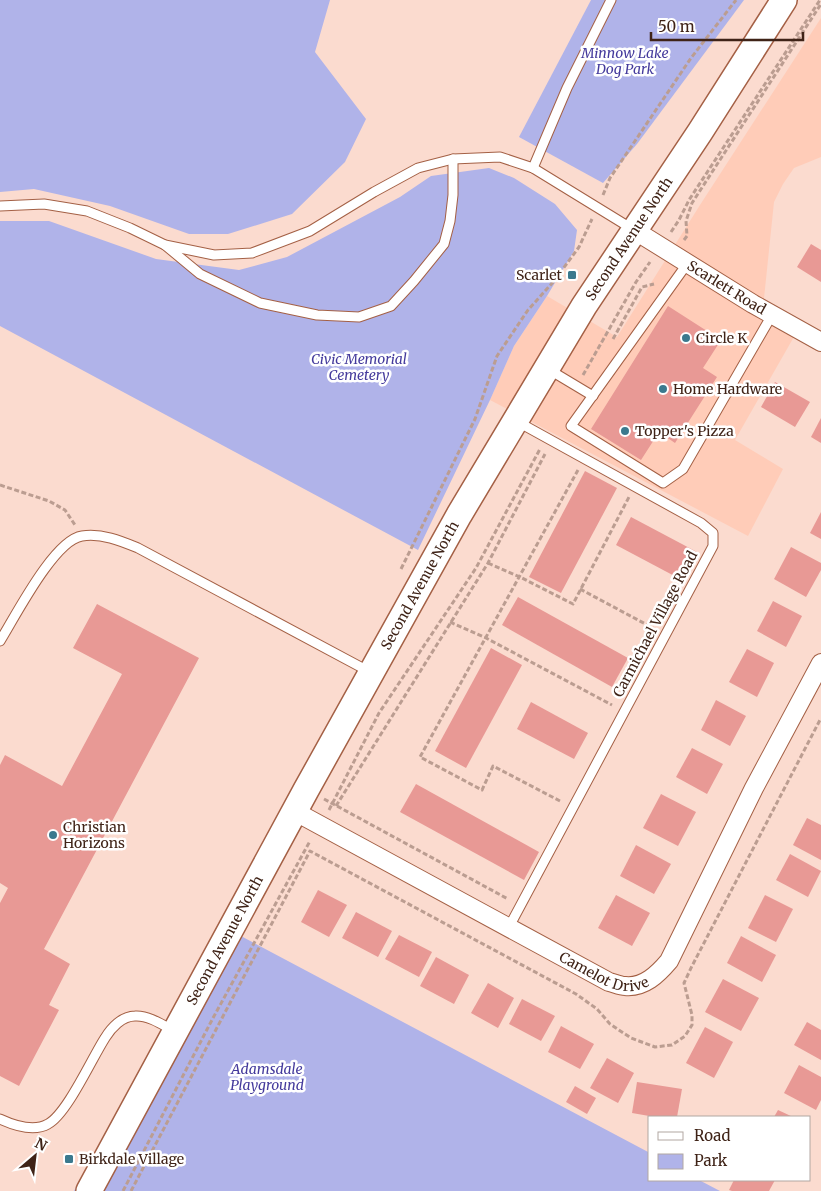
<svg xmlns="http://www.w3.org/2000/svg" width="821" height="1191" viewBox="0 0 821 1191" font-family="Merriweather,serif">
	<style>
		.built { fill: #ffccb8 }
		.green { fill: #b0b3e9 }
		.building { fill: #e89995 }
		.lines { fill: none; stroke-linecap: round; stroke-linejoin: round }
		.service-casing { stroke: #a46045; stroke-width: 11 }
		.minor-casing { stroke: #a46045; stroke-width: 20 }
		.secondary-casing { stroke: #a46045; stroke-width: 28 }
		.path { stroke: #bb9d91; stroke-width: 3; stroke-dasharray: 5 2.5; stroke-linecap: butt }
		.service { stroke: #fff; stroke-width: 9 }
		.minor { stroke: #fff; stroke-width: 18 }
		.secondary { stroke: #fff; stroke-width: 25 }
		.poi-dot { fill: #3b798e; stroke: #fff; stroke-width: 2 }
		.labels { text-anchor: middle; stroke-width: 5; stroke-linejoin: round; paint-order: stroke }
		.park-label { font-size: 14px; font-style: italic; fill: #443a9c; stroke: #fff }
		.street-label { font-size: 14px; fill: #3f2317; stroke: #fff }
		.poi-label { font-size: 14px; fill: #3f2317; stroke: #fff; text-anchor: start }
	</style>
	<rect width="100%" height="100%" fill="#fbdbcf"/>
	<path class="built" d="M821,18v139l-27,11 -11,16 -9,18 -11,106 36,20 -64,112 48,29 -35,67 -258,-136 24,-54 33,-50 70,41 83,-132z"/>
	<g class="green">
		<path d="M0,0h330l-15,52 51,67 -21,43 -53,52 -64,20h-39l-79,-28 -76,-17 -34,3z"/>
		<path d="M591,0h153l-107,144 -34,39 -84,-46z"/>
		<path d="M489,168l25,10 41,26 22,26 -3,21 -27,45 -33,50 -24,54 -72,150 -418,-224v-105h49l107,38 83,11 48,-13 113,-60 31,-21z"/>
		<path d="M220,925l430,228v27h49l21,11h-646z"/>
	</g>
	<g class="building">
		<path d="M811,244l10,6v32l-24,-15z"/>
		<path d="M668,306l53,34 -18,28 14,9 -42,66 -16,-11 -18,28 -50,-31z"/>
		<path d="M775,382l35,20 -15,25 -34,-20z"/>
		<path d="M821,418v25l-10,-6z"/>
		<path d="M585,471l32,17 -56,105 -32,-16z"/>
		<path d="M821,512v27l-11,-6z"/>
		<path d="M631,517l66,35 -15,28 -66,-35z"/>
		<path d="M791,547l30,16v7l-15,27 -32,-18z"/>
		<path d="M518,597l110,61 -16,29 -110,-62z"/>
		<path d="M773,601l29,15 -16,31 -29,-16z"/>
		<path d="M97,604l102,54 -155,291 26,15 -21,41 10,5 -40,76 -19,-10v-173l8,-15 -8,-5v-118l5,-10 57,31 60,-112 -49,-26z"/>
		<path d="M491,648l31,17 -56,103 -31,-17z"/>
		<path d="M747,649l27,14 -17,34 -28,-15z"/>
		<path d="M716,700l30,16 -16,30 -29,-16z"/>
		<path d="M531,702l57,31 -14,26 -57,-30z"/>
		<path d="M692,748l31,16 -16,30 -31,-17z"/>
		<path d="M416,784l123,68 -15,28 -124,-68z"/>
		<path d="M661,794l35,18 -18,34 -35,-18z"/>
		<path d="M807,818l14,7v35l-28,-15z"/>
		<path d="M636,845l35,19 -17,30 -34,-18z"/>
		<path d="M790,854l31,17 -13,26 -32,-17z"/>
		<path d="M318,890l29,15 -18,32 -28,-15z"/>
		<path d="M616,895l34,18 -18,33 -34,-18z"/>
		<path d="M765,895l28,14 -17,33 -28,-14z"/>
		<path d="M356,912l36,19 -14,26 -36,-19z"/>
		<path d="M399,935l33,17 -13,25 -34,-18z"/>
		<path d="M741,936l35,19 -14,27 -35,-19z"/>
		<path d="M436,957l33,18 -15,29 -34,-18z"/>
		<path d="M723,979l36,19 -18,33 -36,-19z"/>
		<path d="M488,983l26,15 -16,30 -27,-15z"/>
		<path d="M522,999l33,17 -14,25 -32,-17z"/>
		<path d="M807,1022l14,8v30l-27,-15z"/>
		<path d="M561,1026l33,18 -14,25 -32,-17z"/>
		<path d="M705,1027l28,15 -19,36 -28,-15z"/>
		<path d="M607,1058l27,15 -16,30 -28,-15z"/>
		<path d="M799,1065l22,12v23l-5,10 -32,-17z"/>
		<path d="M637,1082l45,7 -5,28h-22l-23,-4z"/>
		<path d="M575,1086l21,12 -9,16 -21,-12z"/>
		<path d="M778,1110l15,7h-19z"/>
		<path d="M734,1180h41l-6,11h-37l-3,-1z"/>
	</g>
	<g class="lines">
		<g class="service-casing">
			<g id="service">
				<path d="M533,168l34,-80 44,-88"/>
				<path d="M0,206l44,-2 43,7 43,17 35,17 49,10 38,-2 58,-22 64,-39 44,-24 35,-9 47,-2 33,11 101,62"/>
				<path d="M165,245l35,29 60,29 57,12 42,2 32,-11 23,-25 30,-37 6,-23 3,-26v-36"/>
				<path d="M687,264l-116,162 92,57 20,-14 89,-154"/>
				<path d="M548,369l45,27"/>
				<path d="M0,641c15,-24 54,-101 82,-105 20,-3 39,5 56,12l232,124"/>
				<path d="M509,927l204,-381v-13l-12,-10 -183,-101"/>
				<path d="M0,1119c13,6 34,13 48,5 19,-10 44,-66 57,-86 6,-10 17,-22 30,-22 13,-1 28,9 39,15"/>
			</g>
		</g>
		<g class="minor-casing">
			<g id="minor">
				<path id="s1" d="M634,230l119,74 68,38"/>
				<path id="s2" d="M294,811l315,171c5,1 11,4 16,4 19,2 33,-12 44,-25l85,-173 67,-125"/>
			</g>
		</g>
		<g class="secondary-casing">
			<g id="secondary">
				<path id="s3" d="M89,1191l217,-401 153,-275 125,-209 116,-174 84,-132"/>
			</g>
		</g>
		<g class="path">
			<path d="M603,195l7,-17 81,-120 45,-58"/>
			<path d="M671,232l8,-12 10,-20 131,-200"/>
			<path d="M684,240l3,-4 -1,-15 6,-18 129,-199"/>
			<path d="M613,339l29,-52 12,-3"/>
			<path d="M583,375l53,-93 14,-20"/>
			<path d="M0,485l49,16 16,9 10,15"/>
			<path d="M488,563l32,14 53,27 56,-107"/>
			<path d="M401,569l74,-150 22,-63 31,-46 26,-29 25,-34 13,-28"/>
			<path d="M580,589l73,39"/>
			<path d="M450,622l36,16 126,67"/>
			<path d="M324,799l184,100"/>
			<path d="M560,801l-67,-35 -11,24 -62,-33 158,-287"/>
			<path d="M336,806l152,-243 57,-109"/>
			<path d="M329,810l50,-97 97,-145 64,-119"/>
			<path d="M123,1191l90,-173 97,-177"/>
			<path d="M131,1191l179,-340 266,143 21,15 13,15 21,14 24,9 17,-2 13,-9 7,-11v-10l-8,-32 8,-17 129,-248"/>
		</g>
		<use href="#service" class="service"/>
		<use href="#minor" class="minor"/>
		<use href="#secondary" class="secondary"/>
	</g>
	<g class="poi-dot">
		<rect x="567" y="270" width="10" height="10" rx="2.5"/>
		<circle cx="686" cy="338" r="5"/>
		<circle cx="663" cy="389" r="5"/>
		<circle cx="625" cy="431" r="5"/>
		<circle cx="53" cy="835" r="5"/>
		<rect x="64" y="1154" width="10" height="10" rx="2.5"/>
	</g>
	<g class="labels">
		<g class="park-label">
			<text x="625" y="58">Minnow Lake<tspan x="625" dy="16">Dog Park</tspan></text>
			<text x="359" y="364">Civic Memorial<tspan x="359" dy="16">Cemetery</tspan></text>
			<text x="267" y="1074">Adamsdale<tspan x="267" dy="16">Playground</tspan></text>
		</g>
		<g class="street-label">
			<text dy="5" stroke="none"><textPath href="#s3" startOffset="1095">Second Avenue North</textPath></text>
			<text dy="5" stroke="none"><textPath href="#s1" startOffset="109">Scarlett Road</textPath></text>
			<text dy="5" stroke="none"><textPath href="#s3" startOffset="690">Second Avenue North</textPath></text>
			<text transform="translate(655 624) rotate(-62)" y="5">Carmichael Village Road</text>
			<text dy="5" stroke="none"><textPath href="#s3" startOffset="285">Second Avenue North</textPath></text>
			<text dy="5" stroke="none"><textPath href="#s2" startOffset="351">Camelot Drive</textPath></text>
		</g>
		<g class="poi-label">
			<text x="562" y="280" text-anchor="end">Scarlet</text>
			<text x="696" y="343">Circle K</text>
			<text x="673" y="394">Home Hardware</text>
			<text x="635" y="436">Topper's Pizza</text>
			<text x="63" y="832">Christian<tspan x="63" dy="16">Horizons</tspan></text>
			<text x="79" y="1164">Birkdale Village</text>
		</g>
	</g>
	<rect x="648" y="1116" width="162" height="65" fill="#ffffff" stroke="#b2a7a2"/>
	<rect x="658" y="1132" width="25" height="8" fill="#ffffff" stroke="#b2a7a2"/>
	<text x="694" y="1141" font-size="15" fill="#3f2317">Road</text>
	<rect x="658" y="1154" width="25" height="15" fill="#b0b3e9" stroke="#b2a7a2"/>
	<text x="694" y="1166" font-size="15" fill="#3f2317">Park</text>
	<g transform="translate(35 1156) rotate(28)" stroke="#ffffff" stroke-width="4" paint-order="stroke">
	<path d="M0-4L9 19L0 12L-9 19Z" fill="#3f2317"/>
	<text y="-8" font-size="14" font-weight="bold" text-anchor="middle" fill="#3f2317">N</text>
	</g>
	<path d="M651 32v8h152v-8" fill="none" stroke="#3f2317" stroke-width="2.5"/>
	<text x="658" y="32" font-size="15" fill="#3f2317" stroke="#ffffff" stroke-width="4" paint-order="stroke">50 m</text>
</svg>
